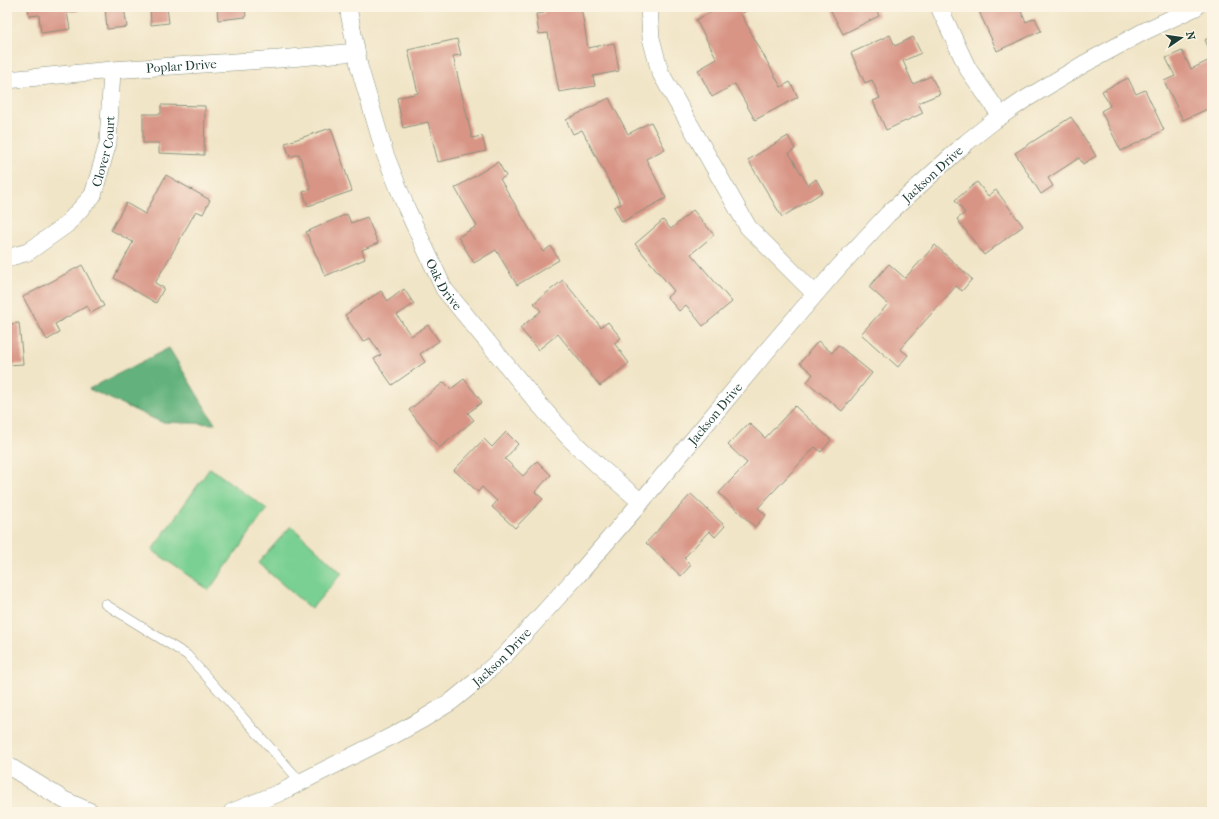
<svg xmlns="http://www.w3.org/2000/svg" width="1219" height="819" viewBox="0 0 1219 819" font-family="'IM FELL French Canon',serif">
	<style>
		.green { fill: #7ad093; stroke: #4c8664 }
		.forest { fill: #63b27d; stroke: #417858 }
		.building { fill: #d89586 }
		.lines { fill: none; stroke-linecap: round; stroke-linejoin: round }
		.lane-casing { stroke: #88917e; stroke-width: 10 }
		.street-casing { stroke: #88917e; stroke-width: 18 }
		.lane { stroke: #fff; stroke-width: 9 }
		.street { stroke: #fff; stroke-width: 17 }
		.labels { text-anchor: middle; stroke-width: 3; stroke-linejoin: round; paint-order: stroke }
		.street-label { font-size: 13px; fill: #1f3d34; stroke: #fcf5e5 }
	</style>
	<rect width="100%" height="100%" fill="#fcf5e5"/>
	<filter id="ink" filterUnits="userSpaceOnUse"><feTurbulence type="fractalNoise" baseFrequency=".025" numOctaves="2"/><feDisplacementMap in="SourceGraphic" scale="8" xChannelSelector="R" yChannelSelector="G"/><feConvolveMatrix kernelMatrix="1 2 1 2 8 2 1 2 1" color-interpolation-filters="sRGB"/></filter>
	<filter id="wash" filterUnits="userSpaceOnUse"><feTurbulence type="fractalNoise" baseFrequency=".012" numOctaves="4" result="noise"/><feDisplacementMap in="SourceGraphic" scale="16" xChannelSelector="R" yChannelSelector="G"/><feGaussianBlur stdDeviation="0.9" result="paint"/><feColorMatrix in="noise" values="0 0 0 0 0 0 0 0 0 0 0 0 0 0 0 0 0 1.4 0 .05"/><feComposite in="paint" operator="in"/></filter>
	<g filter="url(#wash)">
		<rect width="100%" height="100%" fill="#f1e5c7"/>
		<g class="green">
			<path d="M210,468l57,41 -58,81 -57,-40z"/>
			<path d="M291,526l51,47 -31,36 -53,-46z"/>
		</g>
		<path class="forest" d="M169,348l46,76 -54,-2 -72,-33z"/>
		<g id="blocks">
			<g class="building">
				<path d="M28,7h49l1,4 -11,1 3,17 -29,4 -2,-18 -10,1z"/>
				<path d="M105,7h19l3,20 -20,2z"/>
				<path d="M150,7h17l2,16 -18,2z"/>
				<path d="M217,7h28l1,10 -28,3z"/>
				<path d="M543,7h38l7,41 26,-5 5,28 -26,5 2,10 -36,6 -11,-59 -9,1 -3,-20 8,-1z"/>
				<path d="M720,7h26l2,3 -7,4 40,73 9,-5 8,15 -43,23 -20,-36 -23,13 -14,-27 19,-11 -21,-39z"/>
				<path d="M829,7h46l4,9 -36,18z"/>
				<path d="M977,7h42l7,15 9,-4 6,13 -44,20z"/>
				<path d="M890,35l5,11 18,-9 8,16 -18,8 10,23 18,-8 9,18 -22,9 5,10 -37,17 -13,-29 7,-3 -8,-18 -7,3 -14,-30z"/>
				<path d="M1212,36v19l-7,-15z"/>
				<path d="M457,39l4,16 -8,1 19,82 10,-2 4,15 -48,11 -10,-40 -25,6 -6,-30 21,-5 -10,-43z"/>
				<path d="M1182,51l9,18 21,-10v39l-3,2 3,7 -29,13 -19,-39 11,-5 -9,-18z"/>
				<path d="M1128,78l8,16 9,-4 19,40 -43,21 -20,-40 9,-5 -8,-15z"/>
				<path d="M609,98l19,36 23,-12 14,27 -19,10 20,39 -44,24 -8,-15 7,-3 -39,-74 -9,4 -7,-14z"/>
				<path d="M161,105l44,1 -1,49 -45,-2v-10h-16v-29h18z"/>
				<path d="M1071,117l25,39 -13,8 -4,-6 -31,20 5,8 -12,8 -26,-41z"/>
				<path d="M331,128l21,63 -44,15 -5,-14 8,-3 -12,-35 -9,3 -5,-14z"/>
				<path d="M788,136l7,13 -6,4 19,32 8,-6 7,13 -41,25 -34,-57z"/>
				<path d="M498,162l8,14 -6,3 43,73 8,-6 8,14 -42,25 -21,-35 -22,13 -16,-26 19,-11 -22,-38z"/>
				<path d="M166,175l44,25 -7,14 -7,-3 -41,72 9,5 -8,15 -42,-25 19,-36 -22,-12 15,-27 19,11z"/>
				<path d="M977,182l11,14 8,-6 27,36 -39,29 -27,-36 8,-6 -10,-13z"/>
				<path d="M693,210l21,25 -23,19 41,48 -29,24 -17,-21 -7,6 -12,-14 7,-6 -39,-47 28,-24 8,9z"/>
				<path d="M347,214l4,9 16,-6 11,26 -16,7 3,9 -40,17 -19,-44z"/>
				<path d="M935,245l37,34 -10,12 -6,-5 -56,63 8,6 -10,12 -37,-33 27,-30 -19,-17 20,-23 16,14z"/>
				<path d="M82,265l22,41 -13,7 -4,-7 -32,18 4,9 -12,7 -24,-43z"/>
				<path d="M563,280l38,47 7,-5 13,16 -7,5 15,20 -29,23 -42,-52 -20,16 -18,-22 21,-17 -7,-8z"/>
				<path d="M404,289l10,15 -17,11 14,21 17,-11 11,16 -19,13 5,8 -33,23 -18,-26 7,-4 -11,-17 -7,4 -18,-27 36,-24 7,10z"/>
				<path d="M7,314h1l1,10 10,-1 4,41 -16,1z"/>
				<path d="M818,341l14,12 6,-8 34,28 -30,38 -35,-29 6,-8 -13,-11z"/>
				<path d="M464,379l18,23 -14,11 6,7 -35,28 -30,-38 35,-28 7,7z"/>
				<path d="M795,406l36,34 -10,12 -6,-5 -57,61 8,7 -11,12 -36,-34 28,-30 -19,-18 21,-22 16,15z"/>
				<path d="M506,432l12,12 -13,15 18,17 14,-15 14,14 -16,17 8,7 -28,29 -23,-21 5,-6 -15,-14 -4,5 -24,-22 30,-31 8,8z"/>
				<path d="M691,494l34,32 -10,11 -6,-6 -25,27 7,7 -10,11 -35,-33z"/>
			</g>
		</g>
	</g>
	<g filter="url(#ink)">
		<use href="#blocks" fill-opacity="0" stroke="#88917e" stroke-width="1"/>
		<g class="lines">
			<g class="lane-casing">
				<path id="lane" d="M105,604l82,51 114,127"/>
			</g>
			<g class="street-casing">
				<g id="street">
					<path id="s1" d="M348,7l11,59 26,88 21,53 38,82 92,112 34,38 31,29 40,34"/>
					<path d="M649,7l2,31 9,34 88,155 67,67"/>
					<path d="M939,7l29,62 33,47"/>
					<path id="s2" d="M7,80l105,-10 167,-11 77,-7"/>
					<path id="s3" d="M7,258l21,-6 38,-27 27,-30 15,-52 4,-73"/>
					<path d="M7,765l57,35 27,12"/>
					<path id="s4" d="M232,812l47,-19 115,-58 29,-16 29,-18 27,-22 26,-24 73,-80 63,-73 124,-149 72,-84 51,-55 79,-72 28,-22 29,-20 60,-36 59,-32 53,-25"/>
				</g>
			</g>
			<use href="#lane" class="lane"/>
			<use href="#street" class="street"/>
		</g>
	</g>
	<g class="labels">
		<g class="street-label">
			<text dy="5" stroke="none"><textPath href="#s2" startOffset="175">Poplar Drive</textPath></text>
			<text dy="5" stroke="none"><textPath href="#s3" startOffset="154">Clover Court</textPath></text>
			<text dy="5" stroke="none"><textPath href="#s4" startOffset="961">Jackson Drive</textPath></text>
			<text dy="5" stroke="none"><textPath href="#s1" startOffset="295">Oak Drive</textPath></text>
			<text dy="5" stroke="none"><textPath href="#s4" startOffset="637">Jackson Drive</textPath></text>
			<text dy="5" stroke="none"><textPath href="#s4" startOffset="313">Jackson Drive</textPath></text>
		</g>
	</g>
	<rect width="1219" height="819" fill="none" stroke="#fcf5e5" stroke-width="24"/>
	<g transform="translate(1181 38) rotate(77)" stroke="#fcf5e5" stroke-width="3" paint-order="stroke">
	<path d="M0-3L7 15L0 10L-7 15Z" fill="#1f3d34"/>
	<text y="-6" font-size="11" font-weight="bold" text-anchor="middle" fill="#1f3d34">N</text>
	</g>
</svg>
